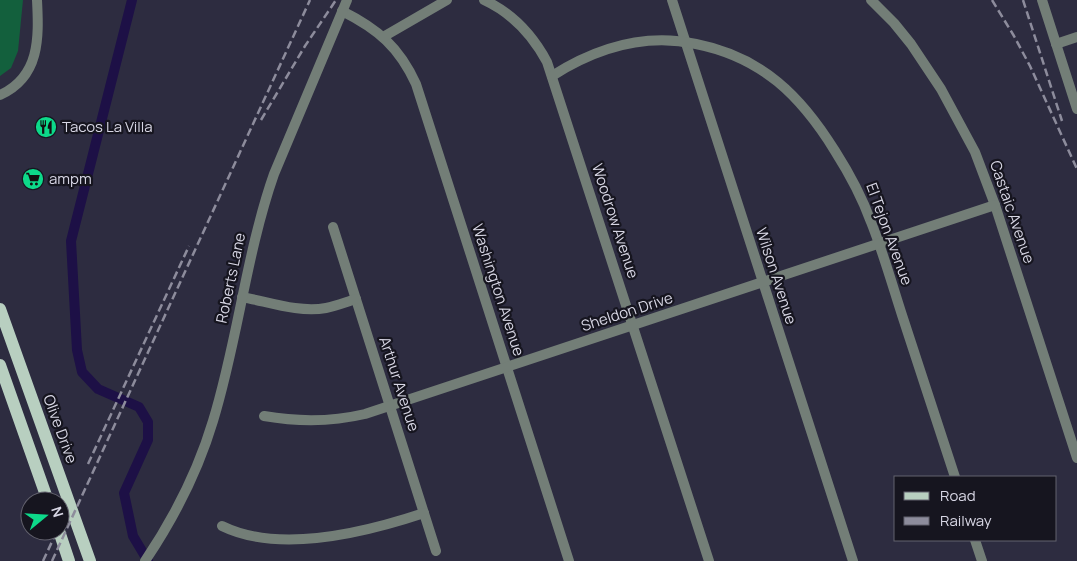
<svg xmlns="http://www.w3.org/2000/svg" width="1077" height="561" viewBox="0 0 1077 561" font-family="Manrope,sans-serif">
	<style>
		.green { fill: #13603d }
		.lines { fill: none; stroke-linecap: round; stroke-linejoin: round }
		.canal { stroke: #1d1046; stroke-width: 10 }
		.minor { stroke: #737e77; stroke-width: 10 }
		.major { stroke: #b8cfc0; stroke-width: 12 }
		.rail { stroke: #8d8c9c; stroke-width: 2.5; stroke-dasharray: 8 4; stroke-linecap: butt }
		.labels { text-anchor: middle; stroke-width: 4.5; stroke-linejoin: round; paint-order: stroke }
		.poi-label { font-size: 15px; fill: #d7d6e4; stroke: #16151f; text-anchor: start }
		.street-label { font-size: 15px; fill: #d7d6e4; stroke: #16151f }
	</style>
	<rect width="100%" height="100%" fill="#2d2c40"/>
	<path class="green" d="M0,0h23l-5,51 -7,17 -11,8z"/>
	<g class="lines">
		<path class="canal" d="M132,0l-61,241 6,109 5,22 16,17 41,18 9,15v18l-24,53 9,43 15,25"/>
		<g class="minor">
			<path d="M484,0c28,13 48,34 63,62l162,499"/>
			<path d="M672,0l181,561"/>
			<path d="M871,0l23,23 17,21 30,45 34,63 20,53 82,253"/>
			<path d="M1042,0l35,109"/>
			<path d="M342,11c36,18 57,36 74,73l153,477"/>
			<path d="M383,37l64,-37"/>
			<path d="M1056,44l21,-7"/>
			<path d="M552,76c44,-28 93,-43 144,-32 66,13 105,52 139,107 14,22 27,46 36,71 12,30 21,62 31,93 18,54 35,108 53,162"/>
			<path d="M0,95c40,-18 39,-57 37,-95"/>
			<path d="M333,227l103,324"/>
			<path d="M242,297c27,5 57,16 84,11 10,-2 20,-6 30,-9"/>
			<path d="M264,416c35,6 67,6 101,-2l630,-209"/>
			<path d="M222,526c57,28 145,6 202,-13"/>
			<path d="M975,540l7,21"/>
			<path d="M145,561c29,-43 53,-90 68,-140 25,-81 33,-167 61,-247l73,-174"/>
		</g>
		<g class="major">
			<path d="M0,309l90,252"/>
			<path d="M0,365l48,136"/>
			<path d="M59,531l10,30"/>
		</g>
		<g class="rail">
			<path d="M992,0l22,36 16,30 47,103"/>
			<path d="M1023,0l39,121"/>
			<path d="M261,120l44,-74 31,-46"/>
			<path d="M88,464l101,-218"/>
			<path d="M43,561l14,-30"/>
			<path d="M52,561l258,-561"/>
		</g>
	</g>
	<defs>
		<g id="restaurant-disc" transform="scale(1.125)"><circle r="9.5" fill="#0dd98a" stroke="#16151f"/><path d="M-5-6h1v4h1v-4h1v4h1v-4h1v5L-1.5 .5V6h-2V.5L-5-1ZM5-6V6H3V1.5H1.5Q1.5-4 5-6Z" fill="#111"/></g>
		<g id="supermarket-disc" transform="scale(1.125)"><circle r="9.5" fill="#0dd98a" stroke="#16151f"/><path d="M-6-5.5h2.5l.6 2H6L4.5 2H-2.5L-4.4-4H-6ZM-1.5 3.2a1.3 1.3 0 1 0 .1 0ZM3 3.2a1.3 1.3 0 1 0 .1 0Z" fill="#111"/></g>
	</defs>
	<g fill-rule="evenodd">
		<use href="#restaurant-disc" x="46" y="127"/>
		<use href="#supermarket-disc" x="33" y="179"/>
	</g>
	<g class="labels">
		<g class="poi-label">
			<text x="62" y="132">Tacos La Villa</text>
			<text x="49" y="184">ampm</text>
		</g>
		<g class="street-label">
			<text transform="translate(1012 212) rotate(71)" y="5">Castaic Avenue</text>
			<text transform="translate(615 221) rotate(72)" y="5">Woodrow Avenue</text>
			<text transform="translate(889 234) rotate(70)" y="5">El Tejon Avenue</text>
			<text transform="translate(776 276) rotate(72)" y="5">Wilson Avenue</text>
			<text transform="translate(231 278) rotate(-78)" y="5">Roberts Lane</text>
			<text transform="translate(498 290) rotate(72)" y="5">Washington Avenue</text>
			<text transform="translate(627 312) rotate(-18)" y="5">Sheldon Drive</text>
			<text transform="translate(399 384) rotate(72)" y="5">Arthur Avenue</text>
			<text transform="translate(60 429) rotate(70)" y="5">Olive Drive</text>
		</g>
	</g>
	<rect x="894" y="476" width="162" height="65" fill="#16151f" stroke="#63626e"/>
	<rect x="904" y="492" width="25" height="8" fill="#b8cfc0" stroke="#63626e"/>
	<text x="940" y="501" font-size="15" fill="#d7d6e4">Road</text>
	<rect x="904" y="517" width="25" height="8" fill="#8d8c9c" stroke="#63626e"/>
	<text x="940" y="526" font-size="15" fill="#d7d6e4">Railway</text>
	<g transform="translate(45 516) rotate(72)"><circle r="24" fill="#16151f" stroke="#63626e"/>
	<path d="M0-4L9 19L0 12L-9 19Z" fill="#0dd98a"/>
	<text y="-8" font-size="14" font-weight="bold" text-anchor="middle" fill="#d7d6e4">N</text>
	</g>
</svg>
